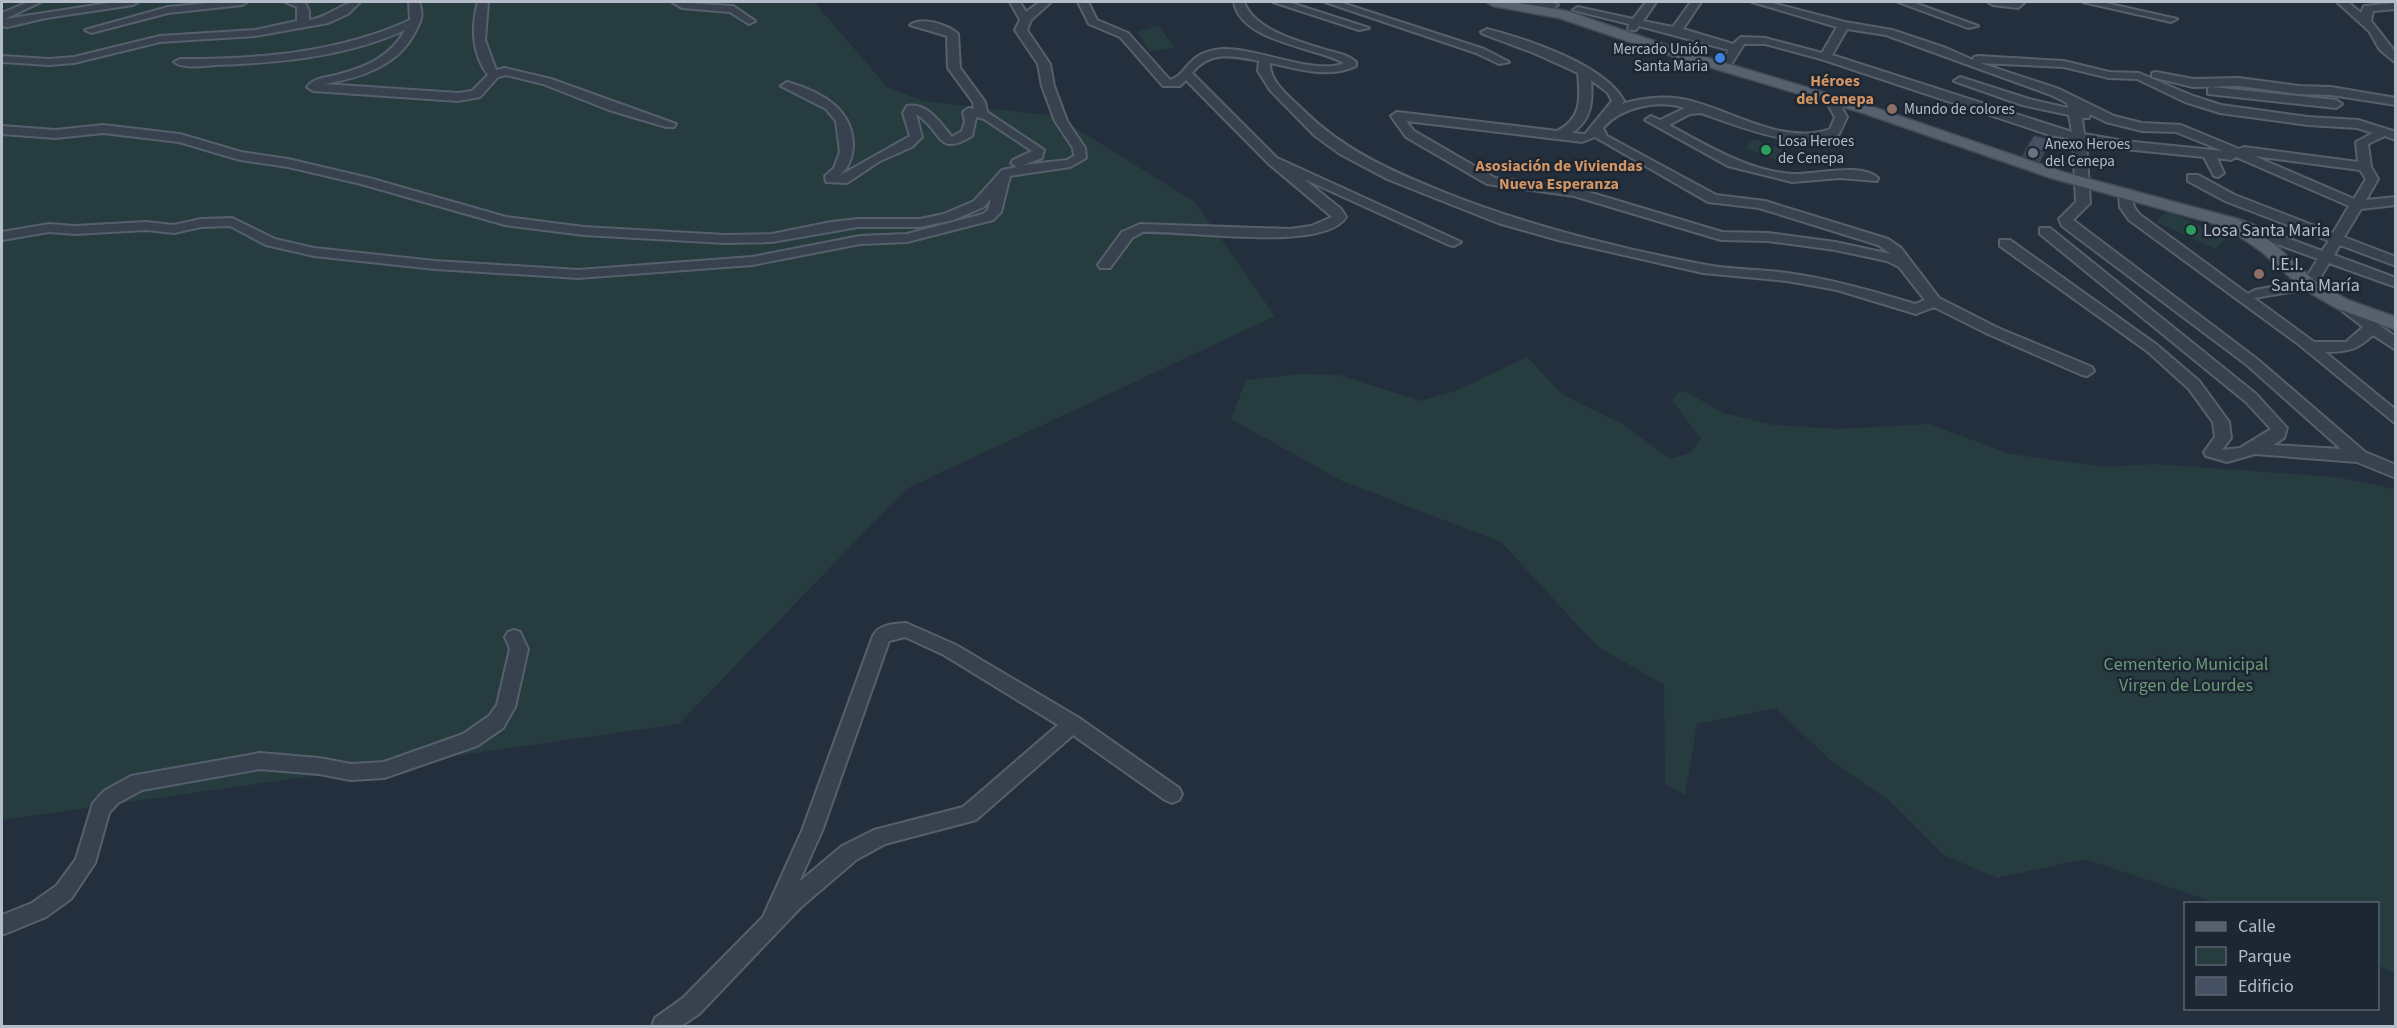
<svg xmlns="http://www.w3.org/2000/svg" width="2397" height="1028" viewBox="0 0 2397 1028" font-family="'Source Sans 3',sans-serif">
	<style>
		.green { fill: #263c3f }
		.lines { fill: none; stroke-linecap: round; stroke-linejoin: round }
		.minor-casing { stroke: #565f6c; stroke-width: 4 }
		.major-casing { stroke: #414a57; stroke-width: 3 }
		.minor { fill: #38414e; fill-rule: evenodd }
		.major { fill: #56606e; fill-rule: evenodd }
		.wall { fill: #3b4654 }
		.building { fill: #455162; stroke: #303945; stroke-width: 1.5 }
		.shop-dot { fill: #3f7fe0; stroke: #1d2633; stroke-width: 2 }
		.education-dot { fill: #8d6e63; stroke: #1d2633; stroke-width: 2 }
		.leisure-dot { fill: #2e9e5b; stroke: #1d2633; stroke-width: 2 }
		.worship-dot { fill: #6b7280; stroke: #1d2633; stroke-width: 2 }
		.labels { text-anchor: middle; stroke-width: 5; stroke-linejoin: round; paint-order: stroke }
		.far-poi-label { font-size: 15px; fill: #b4bcc9; stroke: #1d2633; text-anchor: start }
		.far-neighbourhood-label { font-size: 16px; font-weight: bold; fill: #d59563; stroke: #1d2633 }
		.poi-label { font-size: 18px; fill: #b4bcc9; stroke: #1d2633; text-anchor: start }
		.park-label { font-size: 18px; fill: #6b9a76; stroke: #1d2633 }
	</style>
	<rect width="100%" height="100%" fill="#242f3e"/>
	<g class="green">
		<path d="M2,2h812l74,86 36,13 132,15 139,86 80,114 -369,173 -227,235 -677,96z"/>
		<path d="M1158,26l17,21 -25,5 -13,-20z"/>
		<path d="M1754,139l34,13 -9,9 -34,-13z"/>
		<path d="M2168,211l59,27 -12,11 -59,-27z"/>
		<path d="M1527,357l36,38 60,29 47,35 20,-6 11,-14 -29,-39 5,-7 8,-2 38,22 51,12 64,4 91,-5 81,30 97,13 48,-3 181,13 59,12v485l-17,-9v-61l-161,-1 -133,-44 -86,19 -53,-22 -55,-55 -59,-40 -55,-53 -79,16 -12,71 -20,-11 -1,-99 -67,-39 -96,-104 -159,-61 -111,-62 15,-39 52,-6 41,1 82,26 37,-11z"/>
	</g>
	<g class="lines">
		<g class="minor-casing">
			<g id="minor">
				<path d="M28,2h13l-36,17 110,-17h23l-5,3 -87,13 -39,9 -5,-1v-13z"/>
				<path d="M217,2h30l-5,3 -74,8 -77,20 -6,-3 83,-23z"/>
				<path d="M285,2l20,1 4,8v9c20,-2 35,-20 51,-18l-12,12 -20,9 -73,13 -95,6 -86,21 -25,2 -47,-3v-6l47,3 25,-2 86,-21 95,-6 42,-9v-14z"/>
				<path d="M409,2h10c5,13 2,19 -4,30 -17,34 -55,46 -91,52l134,9 14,-2 16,-16c-16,-21 -17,-48 -10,-73h10l-3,38 11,30 9,-2 46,11 125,45 -2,3h-8l-57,-17 -66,-26 -37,-9 -8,2 -18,20 -22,4 -145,-10 -6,-4c8,-10 18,-9 29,-12 28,-7 55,-18 69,-45 -59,27 -127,33 -190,35 -12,1 -32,4 -41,-3l6,-3c79,0 158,-6 230,-39z"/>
				<path d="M672,2l61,4 22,15 -6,3 -19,-12 -48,-4z"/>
				<path d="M1010,2h10l6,10 14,-10h11l-20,18 -4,10 23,34 4,22 13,35 18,27 1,10 -16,9 -60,9 -9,36 -8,8 -86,22 -47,2 -108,21 -174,13 -143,-9 -121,-13 -48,-11 -36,-19 -29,1 -27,6 -28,-3 -71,4 -26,-2 -47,8v-8l47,-8 26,2 71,-4 28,3 27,-6 31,-1 43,21 39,9 121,13 143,9 174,-13 108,-21 47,-2 76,-20 5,-4 3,-12 -7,9 -31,13 -33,7h-62l-86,15 -47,1 -141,-8 -79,-10 -144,-41 -73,-17 -48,-7 -61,-18 -76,-9 -48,5 -53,-4v-8l53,4 48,-5 77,9 61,18 47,7 81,19 137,39 78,10 141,8 47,-1 59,-12 27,-3h62l24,-5 30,-13 28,-31 15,-3 -6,-4 2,-3 19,-9 -48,-32 -8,-2 -4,19c-36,22 -29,-6 -56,-22l6,23 -10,10 -32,14 -33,22 -21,-1 -1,-6 9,-8 6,-16 -4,-31 -10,-12 -45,-23 6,-4c32,9 67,26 66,65 -1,11 -5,22 -14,29l71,-40 -7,-23 4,-7c21,-4 34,18 45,31l10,-6 3,-9 -2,-10 6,-4 5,1 -1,-7 -25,-34 -1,-32 -37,-11c12,-9 38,0 48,9l2,34 25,34 2,10 57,38 -2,8 -19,7 44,-5 7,-4 -1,-8 -18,-27 -13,-35 -4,-22 -23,-34 5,-10z"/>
				<path d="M1078,2h10l9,18 31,13 42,47c18,-5 16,-28 52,-31 33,-2 94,27 122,14 -29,-16 -103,-21 -110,-61h10c10,28 56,40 82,48 11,3 21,4 30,12v4c-27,13 -57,3 -86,-3 -1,19 20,34 33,47 40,40 88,61 140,82 83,33 169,55 258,72 28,6 58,5 86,9 44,6 86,18 128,31l10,-4 -26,-33 -12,-6 -52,-11 -67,-9 -47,-1 -147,-44 -87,-12 -81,-47 -15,-21 6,-4 160,19c26,-13 23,-34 21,-58l-44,-20 -51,-19 -2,-2 6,-3c39,10 117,35 137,72l-2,3c19,-6 40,-8 60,-5 45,8 100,48 148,30l5,-12 -10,-18 10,-3 12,21 -8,17c-33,20 -104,-9 -138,-21l-11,1 -21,11c37,20 81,47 124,49 21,1 69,-12 85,4l-1,3 -37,-3 -48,4 -64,-16 -83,-46 6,-4 9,4 25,-12c-27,-9 -64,-1 -82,20l4,8 109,59 49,6 123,38 13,9 38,50 59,30 94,39 2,4 -7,5 -5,-1 -94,-41 -54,-27 -18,7 -79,-24 -50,-9 -84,-8 -145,-33 -60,-17 -111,-44 -47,-25 -25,-18 -45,-46 -12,-19 1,-10c-25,-5 -49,-11 -67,12l85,85 184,84 -7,4 -5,-1 -145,-66 37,30 5,8c-22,36 -162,13 -203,15l-11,6 -22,30h-10l-2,-3 24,-33 18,-8 150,5 21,-3 21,-9 -63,-53 -83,-84 -6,6h-17l-43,-49 -31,-13zM1591,80l17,13 4,8 -27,33 -13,-1c19,-13 21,-31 19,-53zM1406,121l176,21 13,-5 113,65 51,6 119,37 13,9 -56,-12 -67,-9 -46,-1 -147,-44 -80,-10 -81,-47z"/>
				<path d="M1273,2h15l81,26 -10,2z"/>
				<path d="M1325,2h14l145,47 25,13 -10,2 -23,-11z"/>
				<path d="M1508,2h43l7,3 -5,3 -29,-3 -21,2v-4z"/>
				<path d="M1646,2h10l-13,19 30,6 18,-25h10l-18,27 50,15 8,-7 24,1 57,15 15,-26 -85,-25h16l77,20 47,8 54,18 27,12 1,-3 4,-1 86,5 45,11 30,1 54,23 28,9 87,12 50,3 38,12v8l-11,-4 -17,8 3,23 7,12 -12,21 30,-3v8l-35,4 -17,28 52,20v9l-56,-21 -6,10 62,23v9l-67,-24 -15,25 -60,10 60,44h32l17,-15 -26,-20 -2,-3 7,-5 54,38v13l-23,-15c-16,15 -26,17 -48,17l71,58v14l-99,-81 -168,-123 -9,-13 -1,-14 1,-3h10l4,17 5,7 109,80 7,-4 49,-9 14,-22 -90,-33v-6h10l84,31 7,-10 -104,-40 -37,-20v-6h10l37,20 98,38 16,-27 -113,-49 -5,3 -14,-2 7,15 -6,4 -4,-1 -10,-19 -80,-8 -38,-7 4,61 -17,17 184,139 108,93 31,13v13l-39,-16 -102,-8 -28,8 -21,-6 -2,-4 11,-15 -2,-15 -24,-33 -42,-38 -147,-105v-6h10l147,105 42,36 30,41 2,16 -9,12 18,-2 31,-19 -25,-27 -206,-168v-6h10l206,166 31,34 -3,10 -11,7 68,4 -94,-84 -185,-139 -3,-7 17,-17 -3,-63 -23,-4 -229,-76 -56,-15h-21l-15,24h-8l-2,-2 10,-16 -90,-24 -3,4h-8l1,-6 -56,-14 5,-3 55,12zM1847,29l39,6 165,60 16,8 1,5 -39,-9 -69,-22 -6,4 68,24 47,10 3,17 -240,-77zM1980,63l84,4 45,11 28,1 48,23 35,11 88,12 49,3 16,5 -17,9 2,20 -114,-15 -5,2 -58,-24 -39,-2 -28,-7 -55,-27zM2090,114l16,8 36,9 34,1 47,19 -99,-10 -40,-7 -2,-16h7zM2254,156l106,14 6,9 -12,20z"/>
				<path d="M1898,2h14l66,24 -10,2z"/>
				<path d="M1988,2h37l-7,6 -25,-3z"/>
				<path d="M2083,2h18l76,17 -6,3z"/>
				<path d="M2337,2h11l13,11 3,-7 32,-3v6l-23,2 -2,10 25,32v10l-16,-13 -11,-19z"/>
				<path d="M2156,72l37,7 46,-1 60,8 32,1 65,11v7l-65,-10 -32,-1 -60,-8 -46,1 -41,-10v-4z"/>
				<path d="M2212,87l124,13 6,4 -6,4 -128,-14v-6z"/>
				<path d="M906,623l50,22 123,73 100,70 3,6 -3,6 -7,3 -7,-3 -92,-65 -97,85 -91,24 -29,16 -56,48 -101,106 -18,12h-29l3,-8 28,-20 80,-81 39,-86 71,-195c6,-12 21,-12 33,-13zM905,637l39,18 114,70 -95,82 -89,23 -32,16 -43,36 23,-51 67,-190z"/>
				<path d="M514,630l6,2 8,17 -13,58 -12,21 -26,18 -93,32 -33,2 -32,-6 -59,-5 -118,21 -24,13 -9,10 -14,50 -24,36 -25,18 -44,18v-20l30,-12 25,-18 19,-26 17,-56 11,-12 27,-15 129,-23 59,5 32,6 33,-2 79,-28 26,-18 8,-11 13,-56 -5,-12 3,-5z"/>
			</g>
		</g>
		<g class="major-casing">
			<path id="major" d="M1486,2h28l53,9 108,37 198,59 190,65 175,47 36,25 41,37 33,19 48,17v13l-60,-22 -33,-19 -41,-37 -36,-25 -175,-49 -188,-65 -198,-59 -106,-36 -66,-12z"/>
		</g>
		<use href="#minor" class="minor"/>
		<use href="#major" class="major"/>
	</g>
	<path class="wall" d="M2027,146l18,6 -5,10 -18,-6z"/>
	<path class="building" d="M2034,135l15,4 -4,13 -18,-6z"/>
	<circle class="shop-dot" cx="1720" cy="58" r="6"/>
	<g class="education-dot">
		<circle cx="1892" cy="109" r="6"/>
		<circle cx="2259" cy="274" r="6"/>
	</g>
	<g class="leisure-dot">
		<circle cx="1766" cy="150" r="6"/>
		<circle cx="2191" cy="230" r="6"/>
	</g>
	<circle class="worship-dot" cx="2033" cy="153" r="6"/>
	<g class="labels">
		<g class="far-poi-label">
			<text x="1708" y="54" text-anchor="end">Mercado Unión<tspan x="1708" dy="17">Santa Maria</tspan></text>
			<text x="1904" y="114">Mundo de colores</text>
			<text x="1778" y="146">Losa Heroes<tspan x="1778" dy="17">de Cenepa</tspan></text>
			<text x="2045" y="149">Anexo Heroes<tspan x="2045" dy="17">del Cenepa</tspan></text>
		</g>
		<g class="far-neighbourhood-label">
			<text x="1835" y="86">Héroes<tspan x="1835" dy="18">del Cenepa</tspan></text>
			<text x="1559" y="171">Asosiación de Viviendas<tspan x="1559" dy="18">Nueva Esperanza</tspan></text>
		</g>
		<g class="poi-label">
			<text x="2203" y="236">Losa Santa Maria</text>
			<text x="2271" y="270">I.E.I.<tspan x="2271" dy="21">Santa María</tspan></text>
		</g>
		<g class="park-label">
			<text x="2186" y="670">Cementerio Municipal<tspan x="2186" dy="21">Virgen de Lourdes</tspan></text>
		</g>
	</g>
	<rect width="2397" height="1028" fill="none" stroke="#b4bcc9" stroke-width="6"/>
	<rect x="2184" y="902" width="195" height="108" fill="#1d2633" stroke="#59626f" stroke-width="1.5"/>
	<rect x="2196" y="922" width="30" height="9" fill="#56606e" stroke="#59626f" stroke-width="1.5"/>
	<text x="2238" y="932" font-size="18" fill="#b4bcc9">Calle</text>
	<rect x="2196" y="947" width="30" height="18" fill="#263c3f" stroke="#59626f" stroke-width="1.5"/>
	<text x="2238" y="962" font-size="18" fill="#b4bcc9">Parque</text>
	<rect x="2196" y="977" width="30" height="18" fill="#455162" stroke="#59626f" stroke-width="1.5"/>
	<text x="2238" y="992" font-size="18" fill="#b4bcc9">Edificio</text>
</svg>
